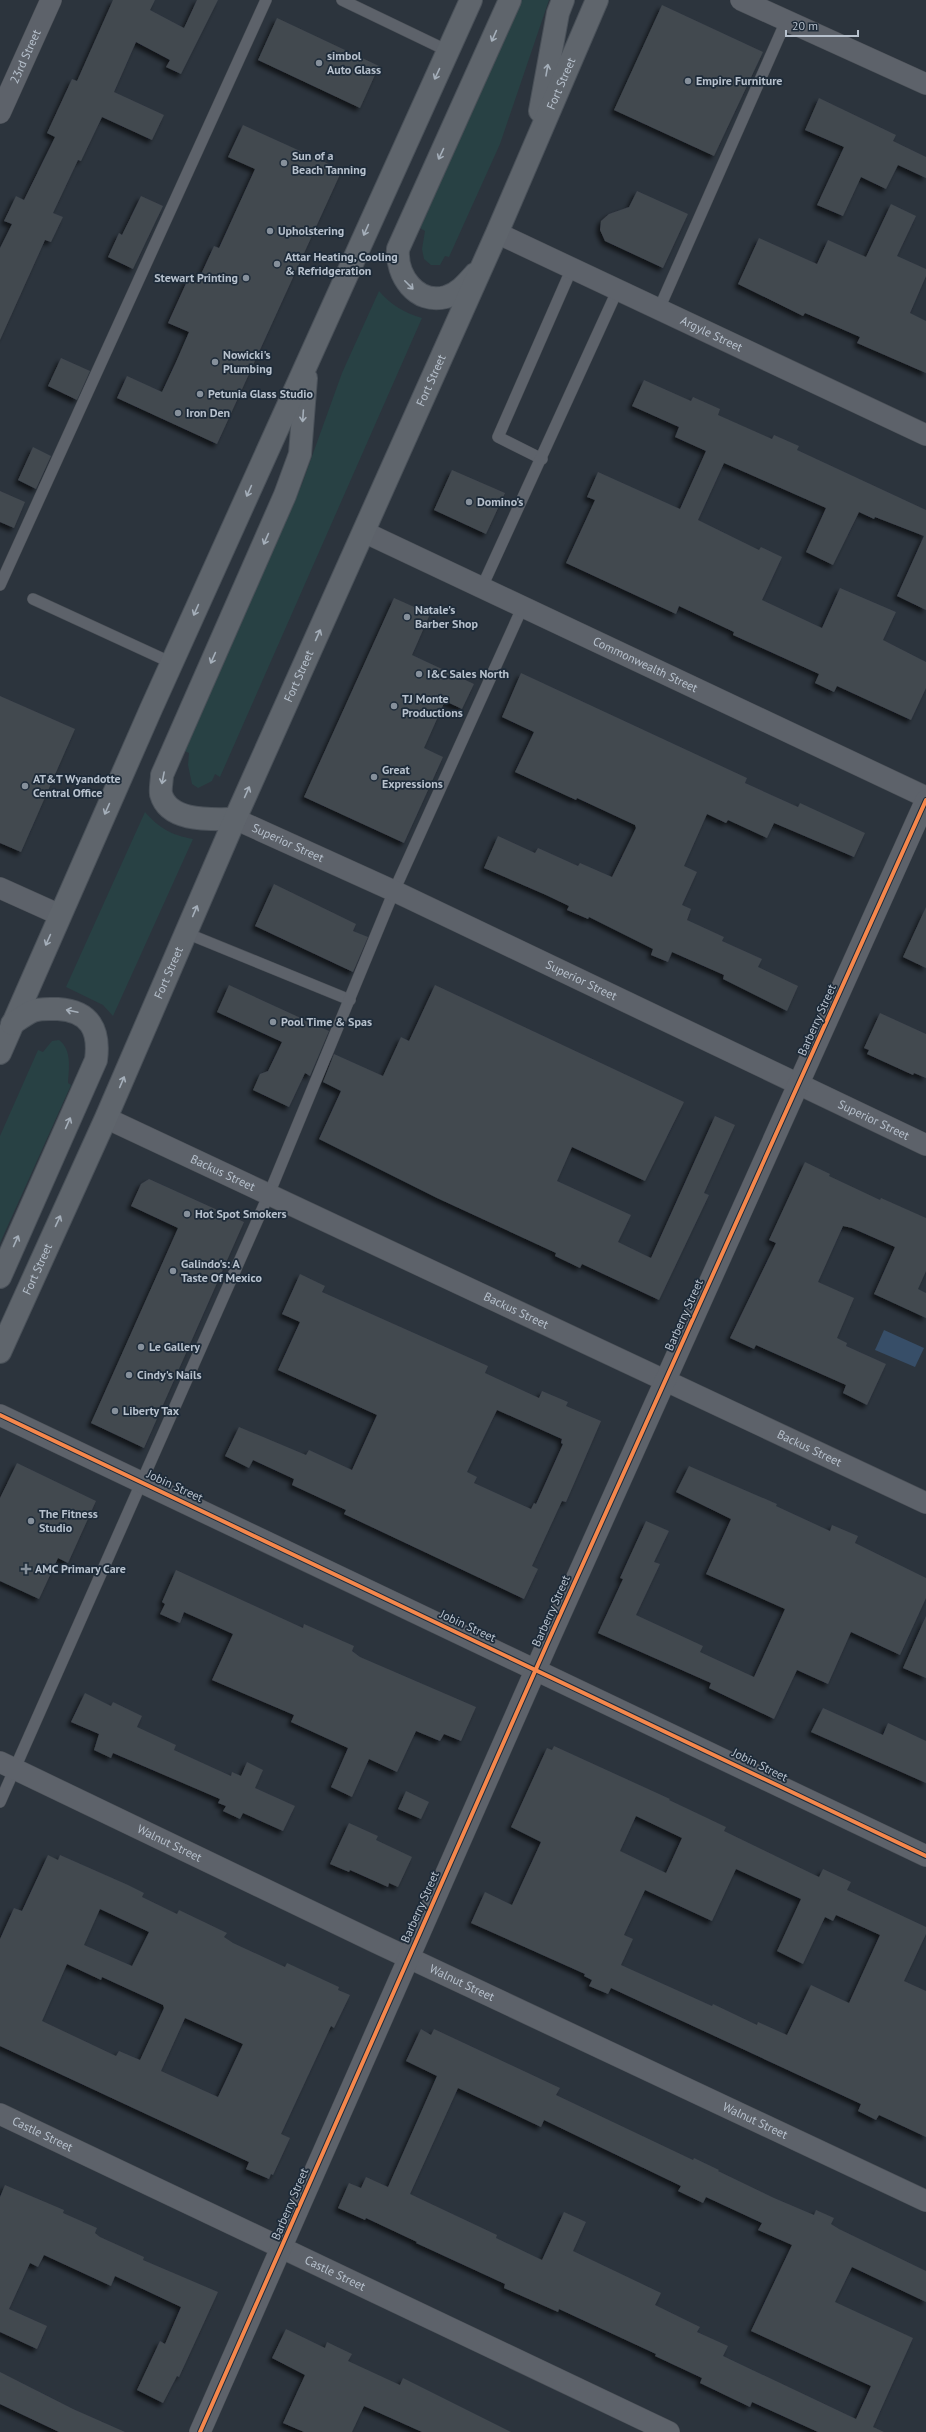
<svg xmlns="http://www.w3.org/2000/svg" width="926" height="2432" viewBox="0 0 926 2432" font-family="'PT Sans',sans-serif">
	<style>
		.green { fill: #284144 }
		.water { fill: #374e68 }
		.building { fill: #424850; fill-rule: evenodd; filter: url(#shadow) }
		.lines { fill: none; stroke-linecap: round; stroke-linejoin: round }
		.lane-casing { stroke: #4b5057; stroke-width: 12 }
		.street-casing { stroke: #4b5057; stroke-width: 22 }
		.primary-casing { stroke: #4a5159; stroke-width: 24 }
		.lane { stroke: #5d626a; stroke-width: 11 }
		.street { stroke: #5d626a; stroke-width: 21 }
		.primary { stroke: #5f656c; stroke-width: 22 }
		.cycleway-casing { stroke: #1e2b39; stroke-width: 6 }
		.cycleway { stroke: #f5874c; stroke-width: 4 }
		.oneway { stroke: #a5afba }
		.poi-dot { fill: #86909b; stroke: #1e2b39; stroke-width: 1.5 }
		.labels { text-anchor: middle; stroke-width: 3.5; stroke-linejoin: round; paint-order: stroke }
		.street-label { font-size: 12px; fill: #b7c1cd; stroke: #1e2b39 }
		.poi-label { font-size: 12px; font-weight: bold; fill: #b7c1cd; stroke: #1e2b39; text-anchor: start }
	</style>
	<defs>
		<filter id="shadow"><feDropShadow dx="-3.5" dy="3.5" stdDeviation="2" flood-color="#0009"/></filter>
	</defs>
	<rect width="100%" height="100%" fill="#2c343d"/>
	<g class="green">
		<path d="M522,0h27l-49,144 -51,113 -4,-1 -5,9h-9l-7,-6 -2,-10 3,-18 -5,-3z"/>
		<path d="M379,291c12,14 26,22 43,27l-202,459 -5,-3 -3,7 -14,7 -6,-4 -4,-19 1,-12 -6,-3 119,-266 40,-111z"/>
		<path d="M145,812c14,16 26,23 48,27l-80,177 -10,-11 -37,-18z"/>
		<path d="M59,1040c13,10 10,28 9,43l3,2 -71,158v-107l38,-86 5,2 9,-11z"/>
	</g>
	<path class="water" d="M884,1330l40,18 -9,19 -40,-17z"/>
	<g class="building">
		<path d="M113,0h42l-5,10 34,18 13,-28h21l-37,74 -15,-7 4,-7 -34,-18 -22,50 50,23 -12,25 -50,-23 -21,44 -3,-1 -25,53 10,4 -12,25 -6,-2 -45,100v-92l12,-24 -8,-3 12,-25 8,4 31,-63 -8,-4 25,-54 5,2z"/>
		<path d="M662,5l101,47 -49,104 -100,-46z"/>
		<path d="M277,18l102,48 -19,42 -102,-48z"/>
		<path d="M819,98l77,37 -3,6 33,16v21l-28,-13 -12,24 -25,-12 -18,39 -26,-11 27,-58 -39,-17z"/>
		<path d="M243,125l99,45 -125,274 -100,-46 10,-22 35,16 14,-30 13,-30 -21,-9 20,-44 9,4 17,-37 5,2 36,-79 -27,-12z"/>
		<path d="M637,191l51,23 -25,54 -58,-27 -5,-11 1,-9 8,-7 20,-7z"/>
		<path d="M141,196l22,10 -30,63 -25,-12 11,-24 3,2z"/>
		<path d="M891,204l25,12 -19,40 29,13v7l-16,37 16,8v52l-69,-30 3,-6 -55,-24 -2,3 -65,-32 21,-46 58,26 11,-24 38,17z"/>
		<path d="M61,358l29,13 -13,29 -29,-14z"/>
		<path d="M644,380l47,21 2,-4 27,12 -2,6 54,24 2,-4 25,11 -2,4 129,60v100l-29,-14 27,-60 -49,-19 -1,2 -15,-7 -26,53 -27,-13 20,-44 -102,-45 -26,57 61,30 2,-3 21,10 -20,43 60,28 18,-40 56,24 -13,28 43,22v26l-15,32 -74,-34 -3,6 -19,-9 4,-9 -86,-39 1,-3 -55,-26 -3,8 -110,-51 29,-63 -8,-3 11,-25 82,37 26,-58 -31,-14 4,-10 -47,-21z"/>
		<path d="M33,447l18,9 -15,33 -18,-9z"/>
		<path d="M452,470l53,23 -19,41 -52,-24z"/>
		<path d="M0,491l25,11 -11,26 -14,-6z"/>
		<path d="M394,598l36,16 -18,41 62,29 -12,25 -17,-8 -21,47 19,9 -39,86 -100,-46z"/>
		<path d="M521,673l226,105 -2,5 53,24 2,-4 65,30 -11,24 -80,-34 -7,15 -39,-18 -2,3 -19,-9 -23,52 13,6 -15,33 9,4 -4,11 37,17 -2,4 40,18 -4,8 40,19 -11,25 -64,-32 1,-4 -52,-23 -4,10 -17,-7 2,-6 -64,-32 -1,2 -21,-9 2,-4 -23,-11 -62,-27 14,-32 37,17 3,-5 40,18 2,-3 32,14 24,-49 -1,-3 -58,-27 -1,2 -61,-28 19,-40 -32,-15z"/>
		<path d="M0,696l75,33 -54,123 -21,-9z"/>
		<path d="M274,884l82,40 -3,7 15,6 -15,35 -98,-46z"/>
		<path d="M926,907v61l-23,-11z"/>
		<path d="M229,985l100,46 -19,45 -5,-3 -16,34 -36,-17 7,-16 8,-3 14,-29 -65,-30z"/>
		<path d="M435,985l249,117 -39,79 -73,-34 -15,34 74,34 -13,27 33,16 64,-142 20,9 -31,68 5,2 -50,105 -77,-36 -2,4 -25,-12 1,-3 -119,-55 -118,-59 22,-48 -18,-9 11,-28 49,22 18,-39 8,4z"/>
		<path d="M880,1013l46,21v44l-12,-5 -1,2 -46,-21 2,-4 -5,-2z"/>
		<path d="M805,1162l25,12 -1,2 51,24 1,-2 45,20v53l-8,18 8,4v25l-52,-24 21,-47 -43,-19 -9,-2 -25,56 36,16 -17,40 10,5 -1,3 40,18 -19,41 -24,-12 3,-8 -90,-40 -2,4 -24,-11 46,-95 -7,-3z"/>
		<path d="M149,1179l95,43 -100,226 -53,-25 87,-195 -47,-22 10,-22z"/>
		<path d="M300,1274l25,12 -3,6 166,74 -3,7 54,25 3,-7 26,11 -2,4 35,15 -35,81 -4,-1 -30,65 6,3 -14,30 -180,-85 2,-4 -54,-25 2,-6 -41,-19 -4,8 -24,-12 14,-29 67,28 3,-5 43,20 25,-55 -99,-45 22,-48 -18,-8zM497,1410l65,29 -1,4 2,1 -27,60 -2,-1 -3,6 -57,-26 3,-6 -10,-5z"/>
		<path d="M17,1463l79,38 -28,62 -10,-5 -19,41 -39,-18v-83z"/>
		<path d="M689,1466l88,38 -1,2 54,25 2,-6 26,11 -3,7 71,35v20l-26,57 -49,-23 -23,52 -31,-14 -23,49 -65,-31 2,-5 -113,-50 25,-54 -3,-1 26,-57 23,10 -15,31 6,2 -24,51 67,31 -3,6 54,25 31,-68 -79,-35 25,-55 -55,-27z"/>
		<path d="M176,1570l127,58 1,-4 50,22 -2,5 8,6 116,50 -15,34 -17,-7 -4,7 -24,-10 -19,41 -28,-13 -17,38 -21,-10 17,-39 -57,-26 3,-7 -82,-35 21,-46 -47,-21 -2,-1 -4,11 -20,-9 5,-10 -3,-2z"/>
		<path d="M926,1616v62l-23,-10z"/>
		<path d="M85,1693l26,13 2,-4 29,14 -5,11 39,18 -2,5 57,26 1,-4 9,4 6,-14 16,8 -8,18 40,18 -12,25 -40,-18 -3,6 -17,-8 3,-5 -8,-3 2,-4 -107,-46 -2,5 -17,-8 5,-16 -28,-12z"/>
		<path d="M823,1708l60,27 5,-12 38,18v42l-115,-51z"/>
		<path d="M554,1746l116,53 -1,1 57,27 -2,4 95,46 4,-8 28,13 -4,8 79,37v7l-22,47 22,10v146l-47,-22 -3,5 -18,-9 3,-7 -250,-116 -3,6 -19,-8 3,-6 -8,-4 1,-2 -114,-51 14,-31 27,13 29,-63 -30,-15 36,-79 5,2zM636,1816l46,22 -16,35 -46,-22zM736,1869l65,30 -24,52 26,13 22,-47 8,4 3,-6 44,20 -31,68 -38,-18 -24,50 -29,-13 -1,3 -44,-21 -1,2 -91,-41 12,-26 -9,-4 21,-45 67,31z"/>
		<path d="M406,1791l23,11 -8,17 -23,-10z"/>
		<path d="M349,1823l29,13 -2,4 36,17 -14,30 -9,-4 -1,4 -38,-17 -1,2 -19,-8z"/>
		<path d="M48,1855l10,5 2,-5 68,30 16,8 -2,4 35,17 2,-4 48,23 -3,4 9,6 52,24 2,-4 52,24 -1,3 12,5 -16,33 -3,-2 -50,108 9,4 -17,37 -2,-1 -2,5 -23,-10 3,-7 -249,-116v-107l14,-31 8,3zM100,1909l49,23 -17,34 -48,-21zM67,1964l34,16 1,-3 61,28 1,3 -24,52 -21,-9 -3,5 -74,-35zM185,2018l58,26 -25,53 -57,-26z"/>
		<path d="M421,2029l10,6 3,-6 126,59 -4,7 137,65 1,-2 25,12 -1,1 56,27 40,17 2,-5 18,8 -3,6 8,5 87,42v31l-74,-35 -17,35 78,36 -40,89 11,5h-66l-66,-30 -2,5 -50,-24 2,-5 -47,-22 1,-2 -97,-45 -1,3 -54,-24 1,-4 -89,-41 1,-1 -51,-24 -1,2 -27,-12 11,-25 12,5 5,-11 22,10 49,-111 -31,-15zM458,2088l83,39 3,-7 137,66 -3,5 25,12 3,-6 56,26 -4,7 34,15 -41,86 120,55 -15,33 -133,-63 5,-10 -31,-14 3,-5 -45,-22 6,-12 -88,-42 13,-29 -22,-10 -22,48 -46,-22 1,-3 -87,-41z"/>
		<path d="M5,2185l59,25 -1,3 34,15 -2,5 5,4 44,20 -1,3 75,32 -39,85 -2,-1 -14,27 -26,-13 23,-49 5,3 16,-37 -66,-31 -4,10 -67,-31 -6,12 -8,-4 -21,46 38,17 -10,23 -37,-17v-135z"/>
		<path d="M286,2329l39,19 2,-6 25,12 -4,7 52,24 3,-7 108,54h-89l-58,-26 -12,26h-48l-21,-9 22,-48 -33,-17z"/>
		<path d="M0,2372l73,37 52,23h-66l-59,-28z"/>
	</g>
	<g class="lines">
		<g class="lane-casing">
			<g id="lane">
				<path d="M342,0l106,51"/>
				<path d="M659,309l127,-288"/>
				<path d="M542,459l-44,-22 74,-169"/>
				<path d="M0,585l266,-585"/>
				<path d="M482,587l136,-298"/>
				<path d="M33,599l139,64"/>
				<path d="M186,933l164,67"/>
				<path d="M0,1802l269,-608 125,-303 129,-285"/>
			</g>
		</g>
		<g class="street-casing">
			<g id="street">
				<path d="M741,0l185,84"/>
				<path id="s1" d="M0,113l51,-113"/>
				<path id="s2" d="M497,233l429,202"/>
				<path id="s3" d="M364,532l562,265"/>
				<path id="s4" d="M235,819l159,72 532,254"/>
				<path d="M0,888l60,27"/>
				<path id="s5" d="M106,1118l820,385"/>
				<path d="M0,1415l926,441"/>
				<path id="s6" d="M0,1762l375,180 551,259"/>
				<path id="s7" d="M0,2114l669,318"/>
				<path d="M200,2432l347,-788 379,-844"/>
			</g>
		</g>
		<g class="primary-casing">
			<g id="primary">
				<path d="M540,111l18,-98 5,-13"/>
				<path d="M475,274c-8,9 -16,19 -29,23 -30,8 -50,-22 -48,-48l112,-249"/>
				<path d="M235,819c-22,0 -66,4 -74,-25 -1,-6 1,-13 1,-19l123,-280 15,-41 6,-76"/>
				<path d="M0,1053l151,-344 320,-709"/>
				<path d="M0,1277l96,-217c4,-30 -6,-49 -38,-51 -8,0 -17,-1 -25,2 -7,3 -15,9 -21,13"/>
				<path id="s8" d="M0,1352l106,-234 129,-299 262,-586 100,-233"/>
			</g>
		</g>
		<use href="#lane" class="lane"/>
		<use href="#street" class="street"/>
		<use href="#primary" class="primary"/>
		<g class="cycleway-casing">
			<g id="cycleway">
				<path d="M0,1415l926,441"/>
				<path d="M200,2432l347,-788 379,-844"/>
			</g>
		</g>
		<use href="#cycleway" class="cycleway"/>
	</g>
	<defs><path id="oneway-shaft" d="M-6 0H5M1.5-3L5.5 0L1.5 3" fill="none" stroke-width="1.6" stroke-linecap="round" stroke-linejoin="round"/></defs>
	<g class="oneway">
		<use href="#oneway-shaft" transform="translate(494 36) rotate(114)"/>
		<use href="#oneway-shaft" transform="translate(547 70) rotate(-80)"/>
		<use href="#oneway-shaft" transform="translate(437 74) rotate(115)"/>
		<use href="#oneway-shaft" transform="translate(441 154) rotate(115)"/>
		<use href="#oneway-shaft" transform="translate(366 230) rotate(114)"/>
		<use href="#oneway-shaft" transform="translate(409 285) rotate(45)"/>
		<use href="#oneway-shaft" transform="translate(303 416) rotate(94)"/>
		<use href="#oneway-shaft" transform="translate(249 491) rotate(114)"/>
		<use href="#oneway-shaft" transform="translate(266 539) rotate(114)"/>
		<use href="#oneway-shaft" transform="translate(196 610) rotate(114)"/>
		<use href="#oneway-shaft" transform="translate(318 635) rotate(-66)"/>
		<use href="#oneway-shaft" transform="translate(213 658) rotate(114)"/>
		<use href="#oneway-shaft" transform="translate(163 778) rotate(101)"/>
		<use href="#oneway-shaft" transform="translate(247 792) rotate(-66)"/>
		<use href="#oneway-shaft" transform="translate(107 809) rotate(114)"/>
		<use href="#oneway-shaft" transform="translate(195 911) rotate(-67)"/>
		<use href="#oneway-shaft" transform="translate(48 940) rotate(114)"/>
		<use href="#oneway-shaft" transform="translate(72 1011) rotate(-168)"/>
		<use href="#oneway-shaft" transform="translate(122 1082) rotate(-67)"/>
		<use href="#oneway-shaft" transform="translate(68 1123) rotate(-66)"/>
		<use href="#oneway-shaft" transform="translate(58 1221) rotate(-65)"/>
		<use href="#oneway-shaft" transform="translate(16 1241) rotate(-66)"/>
	</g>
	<g class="poi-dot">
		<circle cx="319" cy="63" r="4"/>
		<circle cx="688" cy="81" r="4"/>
		<circle cx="284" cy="163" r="4"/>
		<circle cx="270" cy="231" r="4"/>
		<circle cx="277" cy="264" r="4"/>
		<circle cx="246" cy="278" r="4"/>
		<circle cx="215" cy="362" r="4"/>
		<circle cx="200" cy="394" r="4"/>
		<circle cx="178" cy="413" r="4"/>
		<circle cx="469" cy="502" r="4"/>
		<circle cx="407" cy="617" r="4"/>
		<circle cx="419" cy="674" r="4"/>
		<circle cx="394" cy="706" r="4"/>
		<circle cx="374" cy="777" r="4"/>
		<circle cx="25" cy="786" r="4"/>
		<circle cx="273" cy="1022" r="4"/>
		<circle cx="187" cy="1214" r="4"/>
		<circle cx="173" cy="1271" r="4"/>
		<circle cx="141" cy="1347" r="4"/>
		<circle cx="129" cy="1375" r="4"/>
		<circle cx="115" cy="1411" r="4"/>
		<circle cx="31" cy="1521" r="4"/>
		<path d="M24 1563h4v4h4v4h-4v4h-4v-4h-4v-4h4z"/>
	</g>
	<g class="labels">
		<g class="street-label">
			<text dy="4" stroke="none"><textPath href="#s1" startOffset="62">23rd Street</textPath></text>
			<text dy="4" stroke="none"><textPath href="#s8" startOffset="1387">Fort Street</textPath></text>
			<text dy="4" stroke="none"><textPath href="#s2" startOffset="237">Argyle Street</textPath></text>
			<text dy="4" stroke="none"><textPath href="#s8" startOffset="1063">Fort Street</textPath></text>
			<text dy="4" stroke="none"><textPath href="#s3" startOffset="311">Commonwealth Street</textPath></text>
			<text dy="4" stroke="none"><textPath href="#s8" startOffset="739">Fort Street</textPath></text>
			<text dy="4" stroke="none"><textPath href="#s4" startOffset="58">Superior Street</textPath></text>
			<text dy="4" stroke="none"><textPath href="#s8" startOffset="415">Fort Street</textPath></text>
			<text dy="4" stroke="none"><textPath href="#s4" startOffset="382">Superior Street</textPath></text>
			<text transform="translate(817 1020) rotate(-66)" y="4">Barberry Street</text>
			<text dy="4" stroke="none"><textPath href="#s4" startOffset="706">Superior Street</textPath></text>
			<text dy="4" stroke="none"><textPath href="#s5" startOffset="129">Backus Street</textPath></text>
			<text dy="4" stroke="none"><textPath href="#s8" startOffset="91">Fort Street</textPath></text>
			<text dy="4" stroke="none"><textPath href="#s5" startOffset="453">Backus Street</textPath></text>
			<text transform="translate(684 1315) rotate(-66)" y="4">Barberry Street</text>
			<text dy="4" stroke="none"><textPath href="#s5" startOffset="777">Backus Street</textPath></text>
			<text transform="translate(175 1486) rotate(25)" y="4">Jobin Street</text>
			<text transform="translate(551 1611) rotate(-66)" y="4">Barberry Street</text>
			<text transform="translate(468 1626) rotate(25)" y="4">Jobin Street</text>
			<text transform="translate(760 1765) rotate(26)" y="4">Jobin Street</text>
			<text dy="4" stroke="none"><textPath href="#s6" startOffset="188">Walnut Street</textPath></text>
			<text transform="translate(420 1907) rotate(-66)" y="4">Barberry Street</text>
			<text dy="4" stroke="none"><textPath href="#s6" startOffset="512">Walnut Street</textPath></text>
			<text dy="4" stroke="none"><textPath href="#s6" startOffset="836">Walnut Street</textPath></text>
			<text dy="4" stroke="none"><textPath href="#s7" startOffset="47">Castle Street</textPath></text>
			<text transform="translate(290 2204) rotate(-67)" y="4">Barberry Street</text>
			<text dy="4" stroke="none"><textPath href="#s7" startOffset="371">Castle Street</textPath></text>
		</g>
		<g class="poi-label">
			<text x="327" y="60">simbol<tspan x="327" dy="14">Auto Glass</tspan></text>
			<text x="696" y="85">Empire Furniture</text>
			<text x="292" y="160">Sun of a<tspan x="292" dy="14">Beach Tanning</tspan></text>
			<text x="278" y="235">Upholstering</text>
			<text x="285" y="261">Attar Heating, Cooling<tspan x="285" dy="14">&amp; Refridgeration</tspan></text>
			<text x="238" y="282" text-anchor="end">Stewart Printing</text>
			<text x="223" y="359">Nowicki's<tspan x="223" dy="14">Plumbing</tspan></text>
			<text x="208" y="398">Petunia Glass Studio</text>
			<text x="186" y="417">Iron Den</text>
			<text x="477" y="506">Domino's</text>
			<text x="415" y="614">Natale's<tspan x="415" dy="14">Barber Shop</tspan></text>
			<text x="427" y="678">I&amp;C Sales North</text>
			<text x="402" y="703">TJ Monte<tspan x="402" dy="14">Productions</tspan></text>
			<text x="382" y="774">Great<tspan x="382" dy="14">Expressions</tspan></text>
			<text x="33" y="783">AT&amp;T Wyandotte<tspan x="33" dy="14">Central Office</tspan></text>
			<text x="281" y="1026">Pool Time &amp; Spas</text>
			<text x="195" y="1218">Hot Spot Smokers</text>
			<text x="181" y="1268">Galindo's: A<tspan x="181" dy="14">Taste Of Mexico</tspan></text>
			<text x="149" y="1351">Le Gallery</text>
			<text x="137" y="1379">Cindy's Nails</text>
			<text x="123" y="1415">Liberty Tax</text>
			<text x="39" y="1518">The Fitness<tspan x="39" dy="14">Studio</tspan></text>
			<text x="35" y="1573">AMC Primary Care</text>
		</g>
	</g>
	<path d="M786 30v6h72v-6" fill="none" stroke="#b7c1cd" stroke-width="2"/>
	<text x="792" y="30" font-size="12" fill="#b7c1cd" stroke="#1e2b39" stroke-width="3" paint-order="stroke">20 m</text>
</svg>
